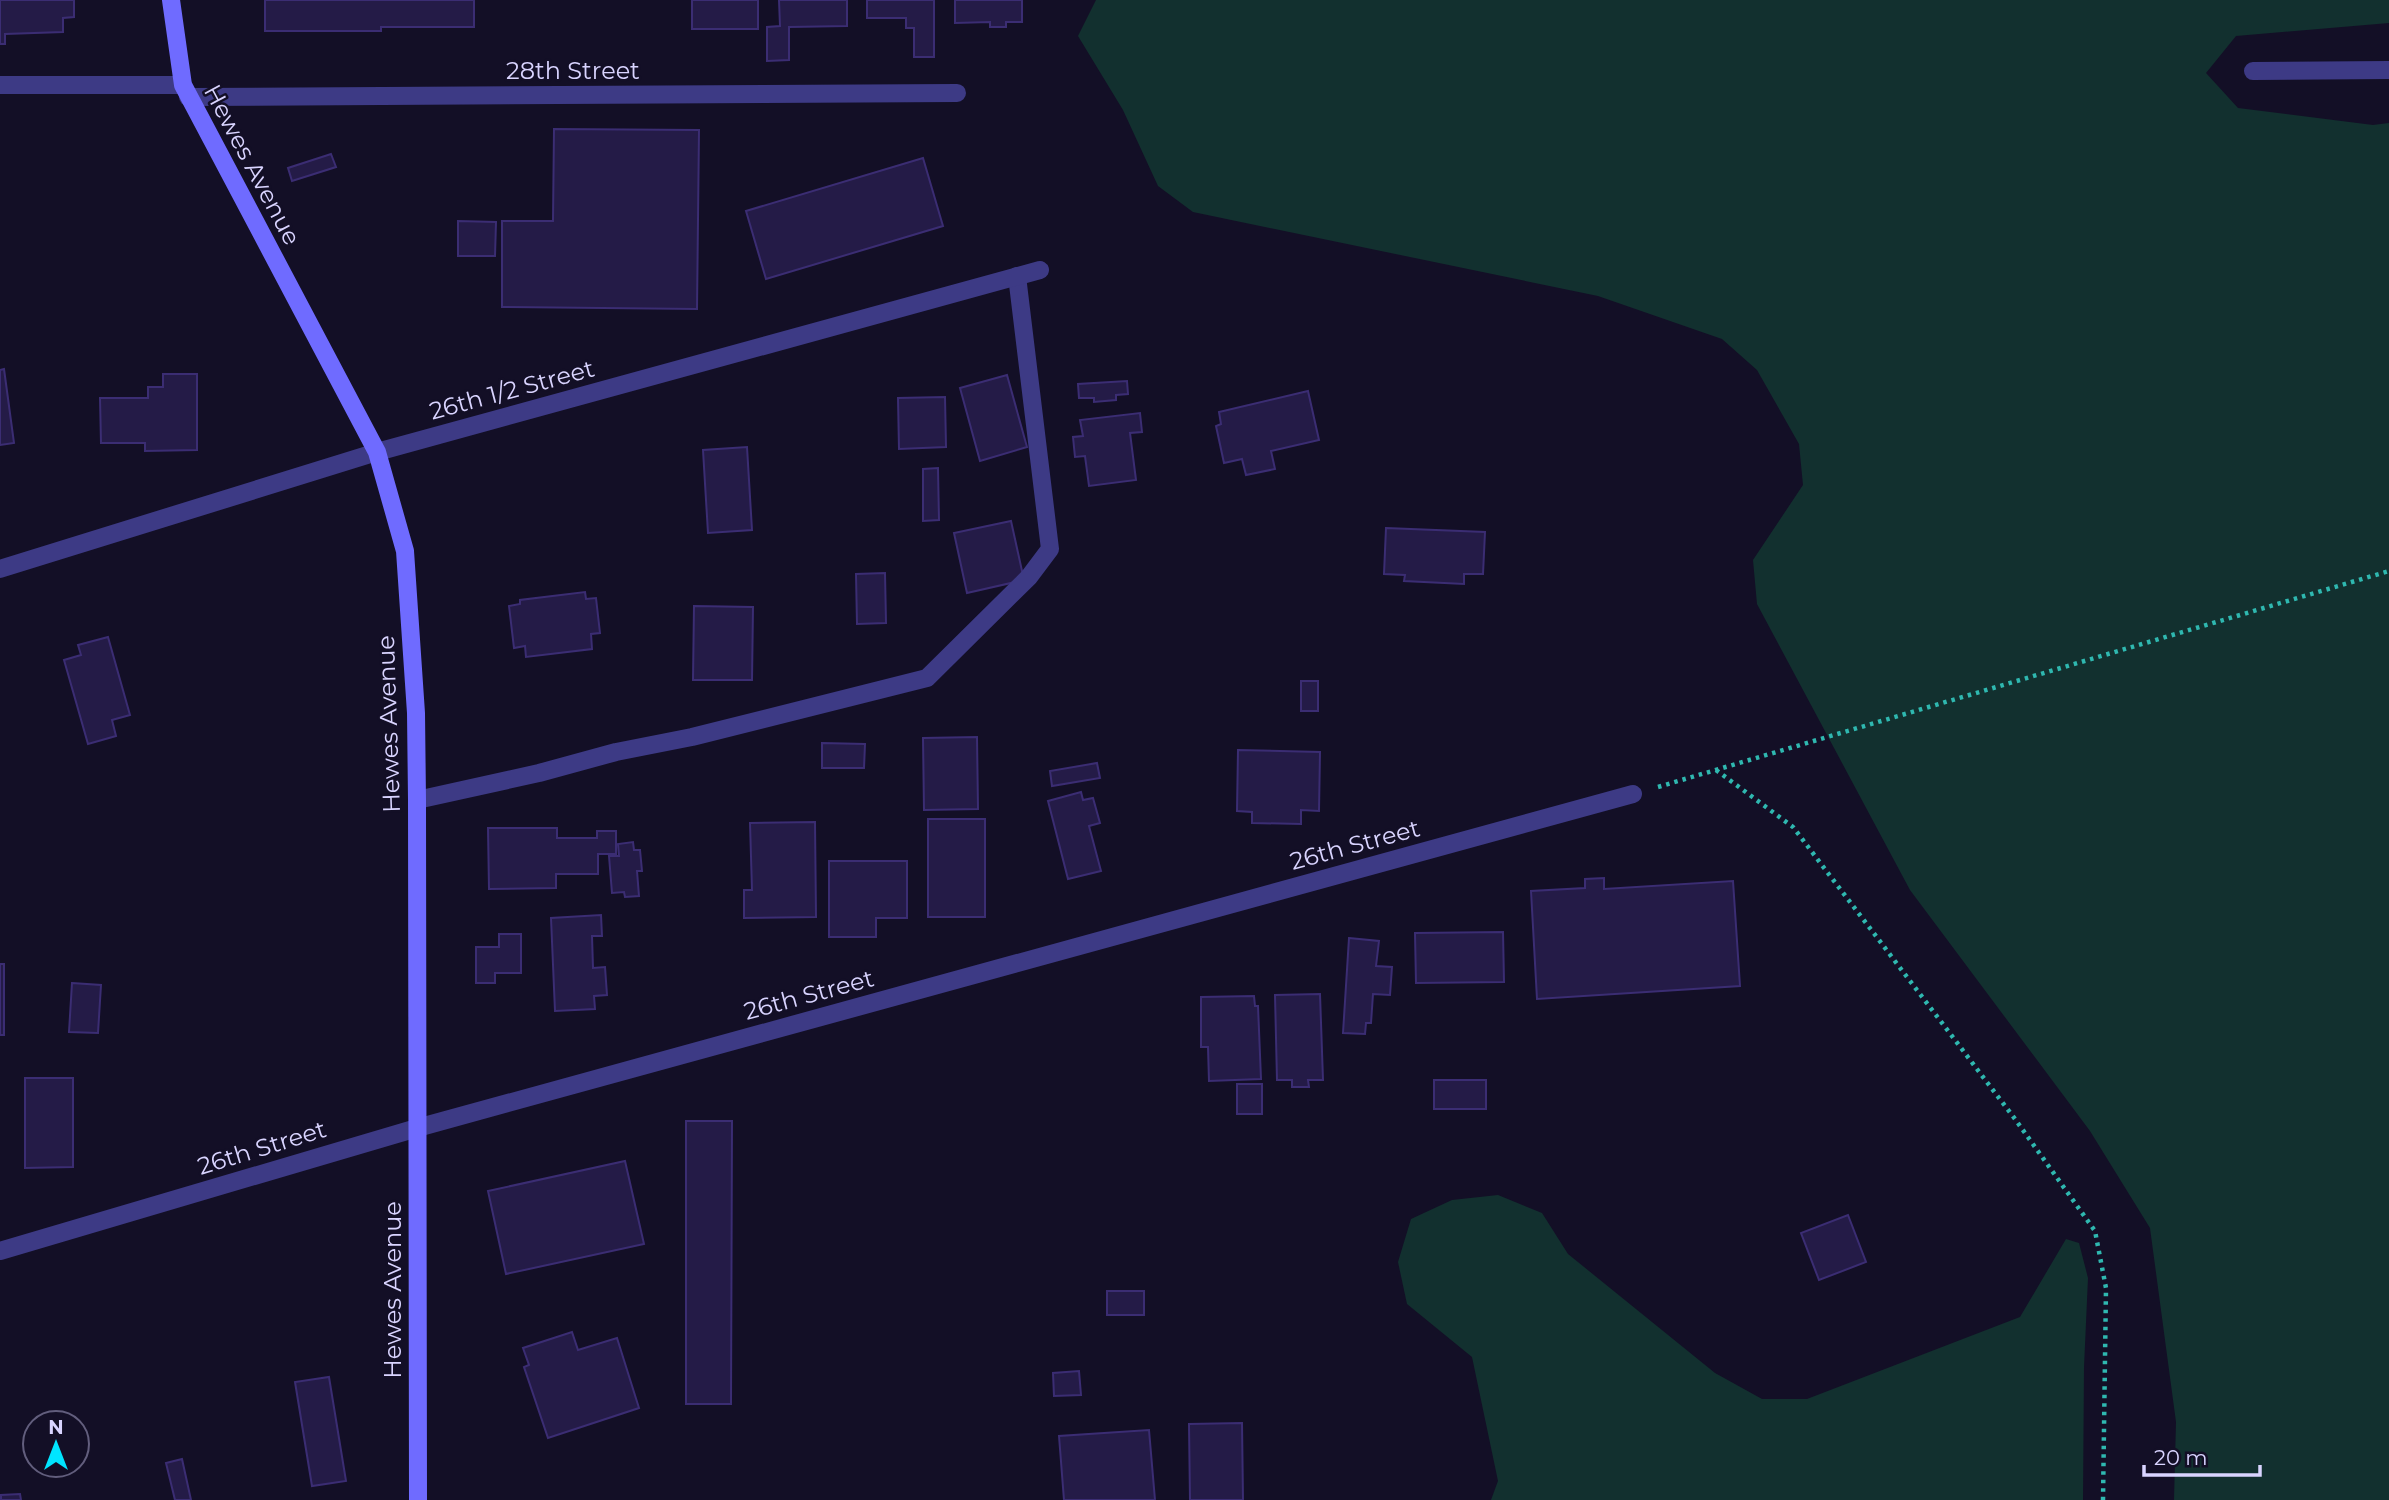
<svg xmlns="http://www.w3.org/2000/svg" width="2389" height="1500" viewBox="0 0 2389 1500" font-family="Montserrat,sans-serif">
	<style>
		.green { fill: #12302f }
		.building { fill: #241b47; stroke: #3b2d73; stroke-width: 2 }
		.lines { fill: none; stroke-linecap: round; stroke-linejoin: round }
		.path { stroke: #2fb8b0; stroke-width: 4.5; stroke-dasharray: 3.5 5; stroke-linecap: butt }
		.service { stroke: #3d3a85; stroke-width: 18 }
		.minor { stroke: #3d3a85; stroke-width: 18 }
		.secondary { stroke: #6f6bff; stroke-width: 18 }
		.labels { text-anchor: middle; stroke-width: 5; stroke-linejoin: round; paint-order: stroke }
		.street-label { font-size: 24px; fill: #d9d4ff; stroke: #130f26 }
	</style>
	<rect width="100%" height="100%" fill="#130f26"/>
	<g class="green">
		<path d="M1096,0h1293v23l-153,13 -30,37 32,35 135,17 16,-2v1377h-215l2,-78 -26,-194 -60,-97 -180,-241 -153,-286 -4,-44 50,-75 -4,-41 -42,-74 -35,-31 -124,-43 -405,-84 -35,-26 -35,-76 -45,-74z"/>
		<path d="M1498,1195l44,18 26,41 147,119 47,26h45l213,-82 46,-78 13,4 9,35 -4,89 -1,133h-592l7,-19 -26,-124 -65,-53 -9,-42 13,-43 41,-19z"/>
	</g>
	<g class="building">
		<path d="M0,0h74v17l-11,1v14l-58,2v10h-5z"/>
		<path d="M265,0h209v27h-93v4h-116z"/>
		<rect x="692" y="0" width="66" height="29"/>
		<path d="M779,0h68v26l-58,1v33l-22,1v-34l13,-1z"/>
		<path d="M867,0h67v57h-20v-29h-8v-10h-39z"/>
		<path d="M955,0h67v22h-16v5h-16v-5l-35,1z"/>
		<path d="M554,129l145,1 -2,179 -195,-2v-86h51z"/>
		<path d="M331,154l5,13 -44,14 -4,-13z"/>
		<path d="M923,158l20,68 -177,53 -20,-68z"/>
		<path d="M458,221l38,1 -1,34h-37z"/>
		<path d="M4,369l10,74 -14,2v-75z"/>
		<path d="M163,374h34v76l-52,1v-8h-44l-1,-45h48v-11h15z"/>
		<path d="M1007,375l20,72 -47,14 -20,-73z"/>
		<path d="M1127,381l1,13 -12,1v5l-22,2v-4h-15l-1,-14z"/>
		<path d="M1308,391l11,49 -48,11 4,18 -29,6 -4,-16 -18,4 -8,-37 5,-2 -2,-12z"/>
		<path d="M945,397l1,50 -47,2 -1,-51z"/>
		<path d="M1140,413l2,19 -12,1 6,47 -47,6 -4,-30 -10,1 -2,-20 10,-1 -3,-16z"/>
		<path d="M747,447l5,83 -44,3 -5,-83z"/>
		<path d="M938,468l1,52 -16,1v-52z"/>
		<path d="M1011,521l13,59 -57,13 -13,-60z"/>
		<path d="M1386,528l99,4 -2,42h-19v10l-60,-3 1,-6 -21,-1z"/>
		<path d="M885,573l1,50 -29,1 -1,-50z"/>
		<path d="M585,592l1,7 10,-1 4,35 -9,1 1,15 -66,8 -1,-11 -11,2 -5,-42 11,-2v-4z"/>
		<path d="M694,606l59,1 -1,73h-59z"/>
		<path d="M108,637l22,78 -18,5 4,16 -28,8 -24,-84 17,-5 -3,-10z"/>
		<rect x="1301" y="681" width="17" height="30"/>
		<path d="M977,737l1,72 -54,1 -1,-72z"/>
		<path d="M822,743l43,1 -1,24h-42z"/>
		<path d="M1238,750l82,2 -1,59 -18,-1v14l-49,-1v-11l-15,-1z"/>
		<path d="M1097,763l3,15 -48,8 -2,-15z"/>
		<path d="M1081,792l2,8 10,-2 7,25 -11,3 12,45 -33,8 -20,-78z"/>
		<rect x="928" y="819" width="57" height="98"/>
		<path d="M815,822l1,95 -72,1v-28h8l-2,-67z"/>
		<path d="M488,828h69v10h40v-7h19v23h-18v20h-42v14l-67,1z"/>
		<path d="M633,842l1,8h6l2,21h-5l2,25 -14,1 -1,-5 -12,1 -3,-37h10l-1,-12z"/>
		<path d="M829,861h78v57h-31v19h-47z"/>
		<path d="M1604,878v11l129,-8 7,105 -203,13 -6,-108 54,-3v-9z"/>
		<path d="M601,915l1,21h-10l1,32 12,-1 2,28 -13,1 1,13 -40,2 -4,-93z"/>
		<path d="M1503,932l1,50 -88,1 -1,-50z"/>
		<path d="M499,934h22v39h-26v10h-19v-36h23z"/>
		<path d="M1349,938l30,3 -3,25 16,1 -2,28 -17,-1 -2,29h-5l-1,11 -22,-1z"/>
		<rect x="0" y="964" width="4" height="71"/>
		<path d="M72,983l29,2 -3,48 -29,-1z"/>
		<path d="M1320,994l3,86h-15l1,7h-17v-7h-15l-2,-85z"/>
		<path d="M1254,996l1,10h3l3,73 -52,2 -1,-34h-7v-50z"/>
		<path d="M25,1078h48v89l-48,1z"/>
		<rect x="1434" y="1080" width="52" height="29"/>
		<rect x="1237" y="1084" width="25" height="30"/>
		<path d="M686,1121h46l-1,283h-45z"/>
		<path d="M625,1161l19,83 -138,30 -18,-83z"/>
		<path d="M1848,1215l18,47 -47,18 -18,-47z"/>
		<rect x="1107" y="1291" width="37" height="24"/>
		<path d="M572,1332l6,18 39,-12 22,70 -91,30 -24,-71 5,-2 -6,-17z"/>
		<path d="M1079,1371l2,24 -27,1 -1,-23z"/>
		<path d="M329,1377l17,104 -34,5 -17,-104z"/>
		<path d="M1242,1423l1,77h-53l-1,-76z"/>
		<path d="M1149,1430l6,70h-91l-5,-64z"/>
		<path d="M182,1459l9,41h-16l-9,-37z"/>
		<path d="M20,1494l1,6h-20v-5z"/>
	</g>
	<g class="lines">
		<g class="path">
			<path d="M1716,770l77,57 222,292 80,112 11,57 -3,212"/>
			<path d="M1658,787l731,-216"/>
		</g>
		<path class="service" d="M417,800l122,-27 77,-21 76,-15 235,-59 102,-101 21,-28 -33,-273"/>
		<g class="minor">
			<path d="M2253,71l136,-1"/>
			<path d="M0,85h183"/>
			<path d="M188,97l769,-4"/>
			<path d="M0,569l377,-117 663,-182"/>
			<path d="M0,1251l417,-123 1216,-334"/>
		</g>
		<path class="secondary" d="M171,0l12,85 194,367 28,99 11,162 1,87 1,700"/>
	</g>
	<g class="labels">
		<g class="street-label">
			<text x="573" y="79">28th Street</text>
			<text transform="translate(252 165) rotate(62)" y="8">Hewes Avenue</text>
			<text transform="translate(512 390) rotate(-15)" y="8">26th 1/2 Street</text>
			<text transform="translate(389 724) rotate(-92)" y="8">Hewes Avenue</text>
			<text transform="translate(1355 845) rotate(-15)" y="8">26th Street</text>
			<text transform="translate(809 995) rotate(-15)" y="8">26th Street</text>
			<text transform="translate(262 1148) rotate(-17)" y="8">26th Street</text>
			<text transform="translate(393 1290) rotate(-90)" y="8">Hewes Avenue</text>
		</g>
	</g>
	<g transform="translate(56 1444)"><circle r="33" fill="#130f26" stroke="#625e7d" stroke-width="2"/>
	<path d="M0-5L12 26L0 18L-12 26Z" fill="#00e5ff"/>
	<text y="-10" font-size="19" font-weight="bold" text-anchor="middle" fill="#d9d4ff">N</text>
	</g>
	<path d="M2144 1465v10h116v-10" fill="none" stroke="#d9d4ff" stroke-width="3.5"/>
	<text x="2154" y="1465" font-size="21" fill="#d9d4ff" stroke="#130f26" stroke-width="5" paint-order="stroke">20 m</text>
</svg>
